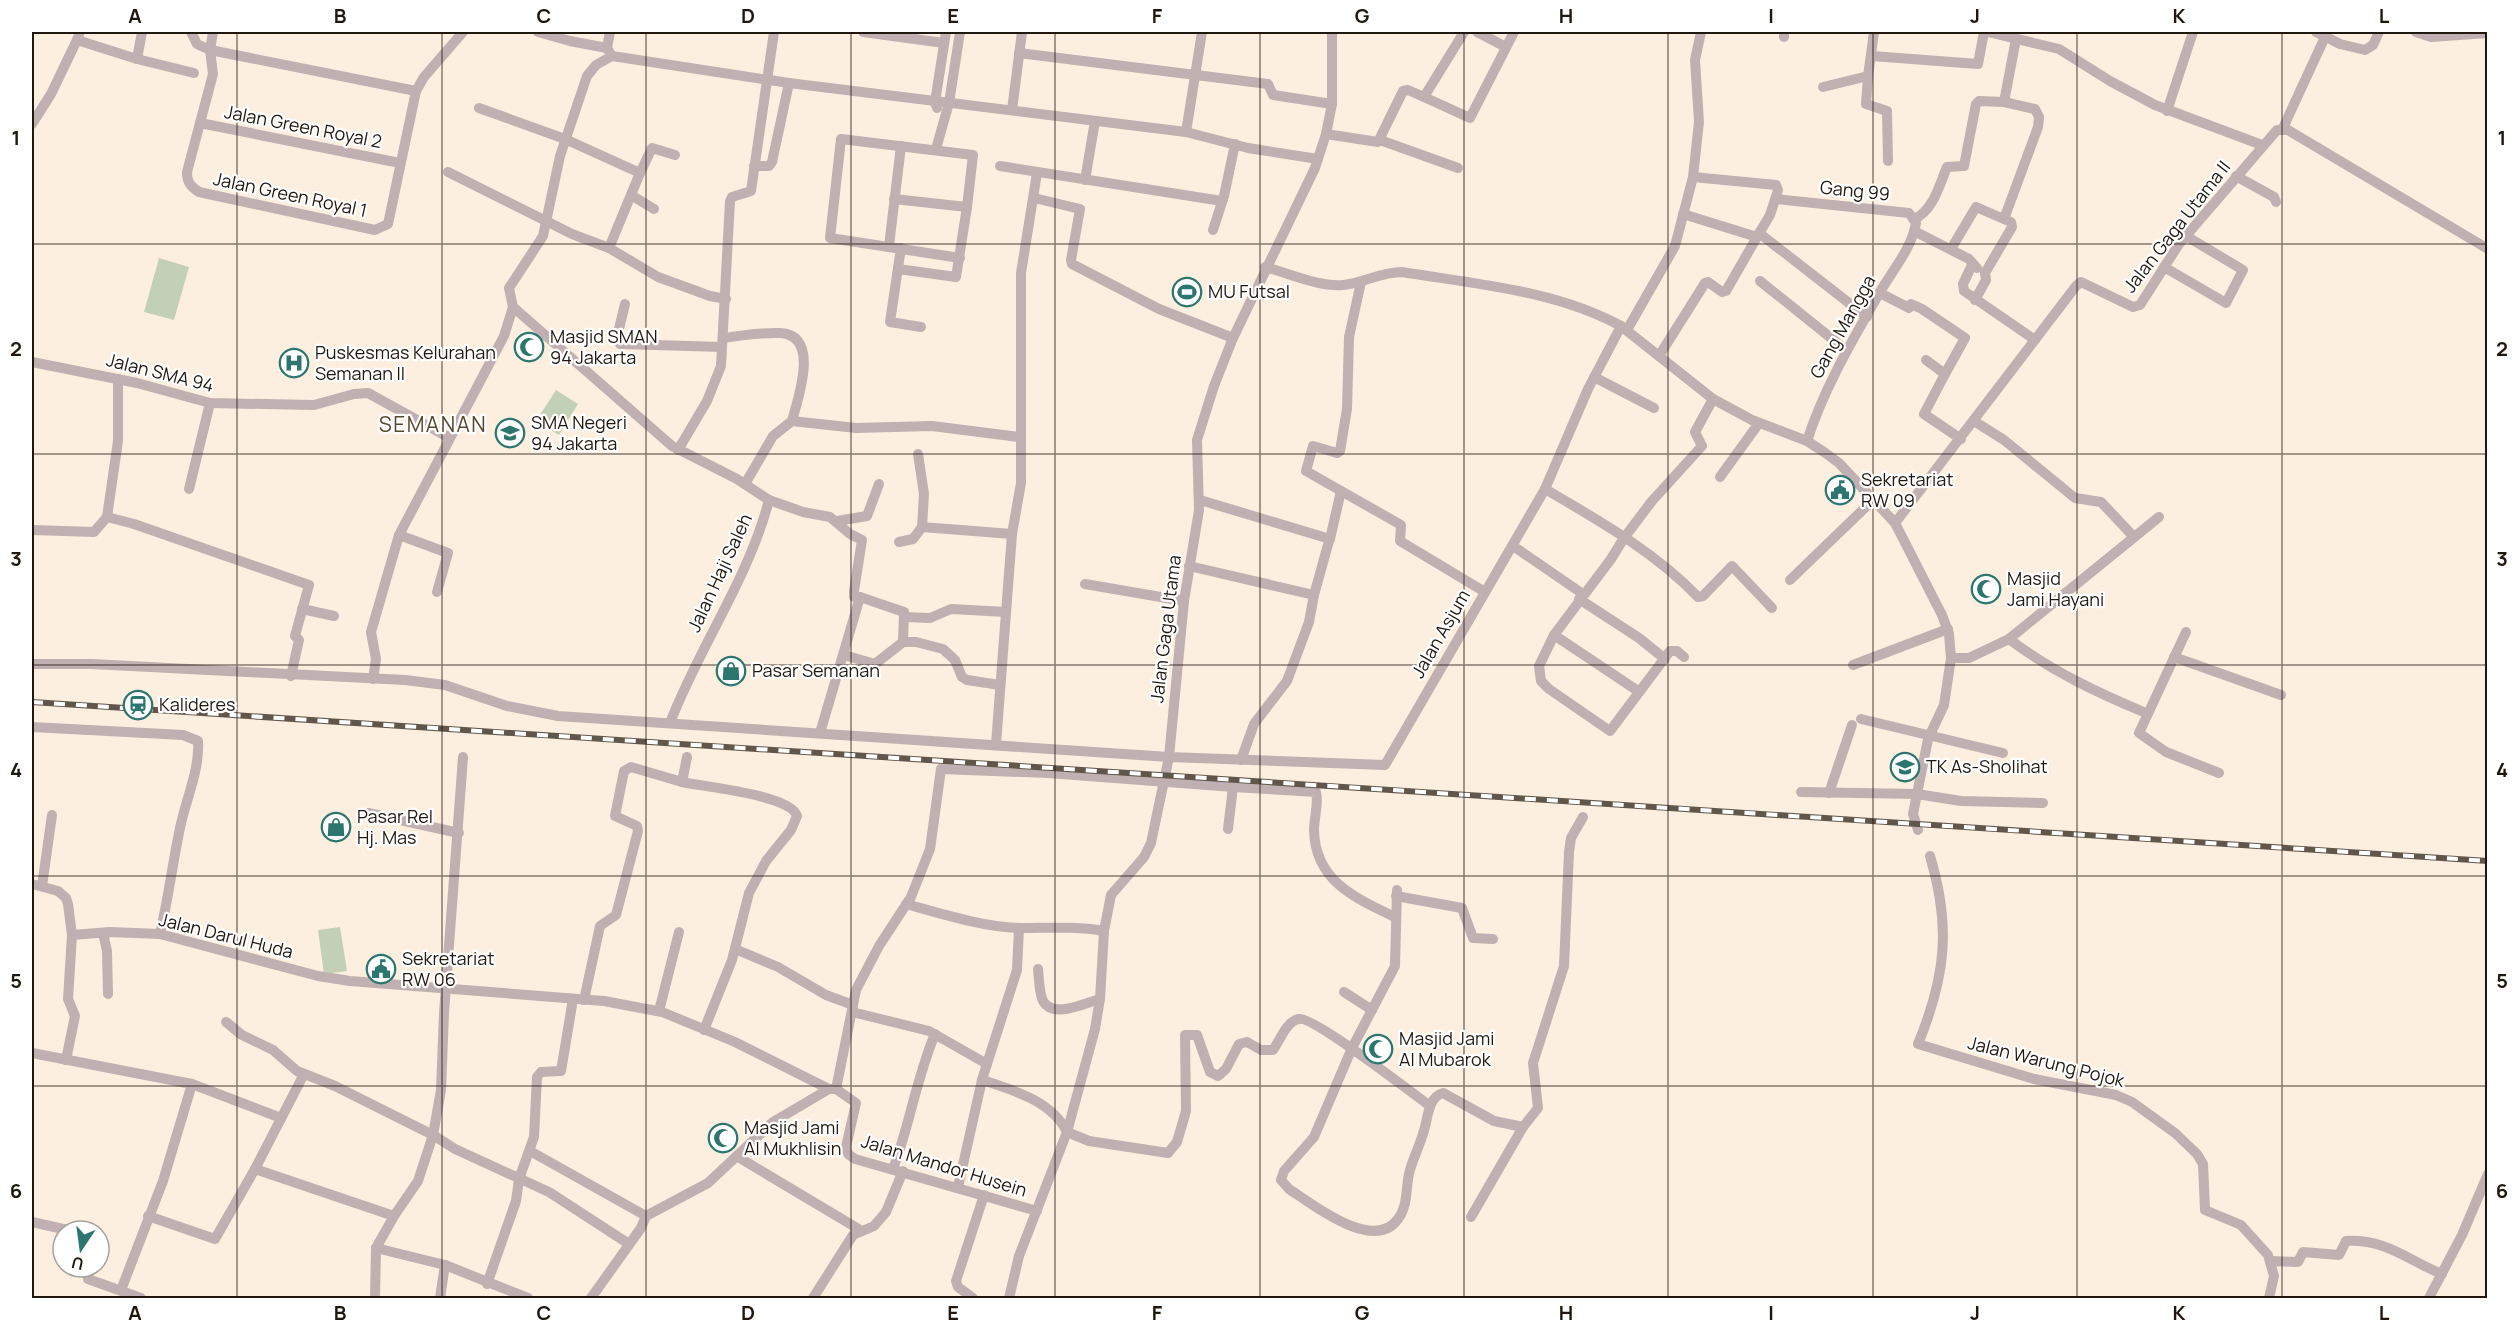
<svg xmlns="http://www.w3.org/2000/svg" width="2519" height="1330" viewBox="0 0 2519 1330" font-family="Manrope,sans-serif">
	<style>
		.green { fill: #c2d1b6 }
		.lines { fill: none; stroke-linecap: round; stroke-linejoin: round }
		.street { stroke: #c1b0b1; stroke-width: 10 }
		.rail-casing { stroke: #60564b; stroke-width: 6 }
		.rail { stroke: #fff; stroke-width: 4; stroke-dasharray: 11; stroke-linecap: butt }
		.grid { fill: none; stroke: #20180f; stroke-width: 1.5; stroke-opacity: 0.55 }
		.labels { text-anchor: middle; stroke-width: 4.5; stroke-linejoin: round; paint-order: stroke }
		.street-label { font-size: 18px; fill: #20180f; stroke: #fff }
		.poi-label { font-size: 18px; fill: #20180f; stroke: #fff; text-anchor: start }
		.quarter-label { font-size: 21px; letter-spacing: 1.5px; fill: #594730; stroke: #fff }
		.neatline { fill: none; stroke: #20180f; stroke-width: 2 }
		.grid-label { font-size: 20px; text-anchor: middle; font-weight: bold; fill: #20180f }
	</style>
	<rect width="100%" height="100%" fill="#fdefdf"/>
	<g class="green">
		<path d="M159,258l30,9 -15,53 -30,-8z"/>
		<path d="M556,390l22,14 -19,31 -23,-14z"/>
		<path d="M340,927l7,44 -23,3 -6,-44z"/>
	</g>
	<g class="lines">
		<g class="street">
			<path d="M80,32l-3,8 60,19 57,14"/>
			<path d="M191,32l6,12 13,6 206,41"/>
			<path d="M213,32l-3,18 3,24 -26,98c0,10 3,14 12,20l176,38 13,-6 28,-133 8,-14 39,-45"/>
			<path d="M538,32l32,9 37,7"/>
			<path d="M610,32l-3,16 3,5"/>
			<path d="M863,32l81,11"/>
			<path d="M1477,32l29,15"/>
			<path d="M1988,32l71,17 51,32 45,24 107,40"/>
			<path d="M2316,32l24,12 25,6 8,-5 6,-13"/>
			<path d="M2416,32l15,5 57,-4"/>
			<path d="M1784,37v-5"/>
			<path d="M1019,53l249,31 5,11 59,9"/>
			<path d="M612,56l-16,9 -9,11 -27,80 -17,80 -34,52 4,19 159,139 65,33 32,21c-20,78 -70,147 -99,223"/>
			<path d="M612,56l177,27 397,49 62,16 70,11"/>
			<path d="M1872,56l106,8 6,-32"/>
			<path d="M137,59l5,-27"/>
			<path d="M1868,76l-2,28 21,7 1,50"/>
			<path d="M1823,87l45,-11 6,-44"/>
			<path d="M1424,97l46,21 44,-86"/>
			<path d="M479,108l86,31 75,34 -31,75"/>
			<path d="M937,108l-2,-6 11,-70"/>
			<path d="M1012,110l10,-78"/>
			<path d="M2167,111l26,-79"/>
			<path d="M200,123l200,40"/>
			<path d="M32,124l19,-30 26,-54"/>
			<path d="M2283,128l42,-91"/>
			<path d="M1186,132l16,-100"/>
			<path d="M1326,134l52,8 25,-51 5,-1 16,7 40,-65"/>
			<path d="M1380,140l78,28"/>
			<path d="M936,149l13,-46 11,-71"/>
			<path d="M754,166h15l3,-4 17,-79"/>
			<path d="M1000,166l222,35"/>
			<path d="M448,172l124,62 37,14 49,29 52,19 16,3"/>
			<path d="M640,173l12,-25 23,7"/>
			<path d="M2236,176l38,21 2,5"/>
			<path d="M1085,180l10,-59"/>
			<path d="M631,195l23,14"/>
			<path d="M1034,198l46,11 -9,51 1,4 87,45 74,29"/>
			<path d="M894,199l73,8 6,-52 -132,-16 -11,99 130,20"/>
			<path d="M1776,199l133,14 7,10c-4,25 -24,48 -36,69 -28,49 -56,96 -73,149"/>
			<path d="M1683,214l74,23 13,-22 8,-25 -2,-5 -83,-8"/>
			<path d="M1914,219c19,-8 25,-33 33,-52l17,-1 12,-62 3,-3 25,1"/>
			<path d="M1213,230l11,-34 11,-52"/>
			<path d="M1914,231l55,28 8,9"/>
			<path d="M1759,233l108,84"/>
			<path d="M889,246l12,-100"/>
			<path d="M901,248l-11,74 31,5"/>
			<path d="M1951,249l25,-42 28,12 34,-92 1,-10 -4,-8 -31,-7 12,-63"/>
			<path d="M1972,265l-9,19 1,7 71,49"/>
			<path d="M1265,267c23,6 54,20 78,18 20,-2 38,-13 59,-13 73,12 153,18 219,54l92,73 39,21 55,21 17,11 15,11 56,60 47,92 7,19 2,24 -7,47 -16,34 -15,75 5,16"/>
			<path d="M2164,267l62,36 17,-33 -57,-34"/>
			<path d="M898,269l58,8 11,-70"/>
			<path d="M1760,281l86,69"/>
			<path d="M1361,282l-12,55 -2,72 -7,42 -3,2 -24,-7 -7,25 95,54 -1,16 85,51"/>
			<path d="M1880,293l29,15 2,-4 11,5 43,29 -20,36"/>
			<path d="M1975,300l11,-20 -1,-7 27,-46 -1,-5 -7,-3"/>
			<path d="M625,304l-8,33 3,7 102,3"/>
			<path d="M1627,330l48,-84 18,-69 6,-55 -4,-62 6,-28"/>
			<path d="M723,338c18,-2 38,-6 57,-5 41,2 18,65 12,88"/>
			<path d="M1659,356l46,-73 3,-1 14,10 4,-1 31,-54"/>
			<path d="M1926,360l19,14 -21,40 37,25"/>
			<path d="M32,362l105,21 73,20 104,2 40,-11 14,-1 80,44"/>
			<path d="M1594,377l60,31"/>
			<path d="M1974,421l30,19 71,58 26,4 33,35"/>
			<path d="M678,450l29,-49 14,-35 9,-165 2,-4 19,-6 23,-159"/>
			<path d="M918,454l6,40 -2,33"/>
			<path d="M1720,477l39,-54"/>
			<path d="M745,484l28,-48 19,-15 64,7 76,-2 87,11"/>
			<path d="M189,489l21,-86"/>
			<path d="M1545,489c53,31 110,63 153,108l5,-1 29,-30 40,42"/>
			<path d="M769,500l34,12 27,5 20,17 12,6 -8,51v6h6l-40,136"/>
			<path d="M107,517l11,-76v-62"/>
			<path d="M837,521l30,-5 12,-32"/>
			<path d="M1895,523l181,-237 5,-4 52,25 7,-2 39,-61 98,-114h11l200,119"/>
			<path d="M32,530l62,2 13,-15 27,7 175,61 -14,51 4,4 -8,36"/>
			<path d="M399,535l49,18 -11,39"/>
			<path d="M1330,539l11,-48"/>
			<path d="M899,542l14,-3 9,-12 90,7"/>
			<path d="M1513,546l70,48"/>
			<path d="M1189,566l125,29 15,-54 1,-2 -130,-39"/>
			<path d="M1790,580l83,-80"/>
			<path d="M1085,584l99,17"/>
			<path d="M860,597l44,15 -1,30"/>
			<path d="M1579,599l60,39 26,21"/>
			<path d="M302,609l32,7"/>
			<path d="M905,617l25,1 21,-9 55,3"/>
			<path d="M2186,632l-47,101 27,19 53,21"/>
			<path d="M1554,635l84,56"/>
			<path d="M2009,639c42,32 89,54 137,74"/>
			<path d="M844,655l31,9 28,-22h13l27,7 12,11 7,17 5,3 33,5"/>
			<path d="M1684,657l-7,-6h-7l-60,80 -61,-42 -8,-8 -2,-15 15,-31 57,-76 13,-21 28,-37 50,-55 -7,-14 18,-33"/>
			<path d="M2174,657l107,38"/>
			<path d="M1951,658h18l40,-19 150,-122"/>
			<path d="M32,664h60l313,16 40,5 62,21 51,10 611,41 15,-156 15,-91 -2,-70 17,-54 19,-48 82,-170 11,-34 6,-30v-72"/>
			<path d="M1853,665l95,-36"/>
			<path d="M373,679l3,-20 -5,-27 28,-97 105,-199 9,-29"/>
			<path d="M1861,719l142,34"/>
			<path d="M32,727l151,8 15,6c2,31 -14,62 -19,92 -7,34 -11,67 -19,101"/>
			<path d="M996,744l16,-210 9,-51v-210l16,-100"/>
			<path d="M687,757l-5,25c23,5 109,13 115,34l-6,14 -25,31 -17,32 -17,67 -28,70"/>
			<path d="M1241,760l13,-36 33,-43 22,-59 5,-27"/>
			<path d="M1233,787l83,5c3,11 -2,26 -2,38 1,51 41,68 81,87"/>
			<path d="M1801,792l116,2 44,7 82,2"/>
			<path d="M1829,793l23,-68"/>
			<path d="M368,813l91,20"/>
			<path d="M1930,856c21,70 16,120 -12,188l116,35 82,16 16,7 43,31 22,21 6,10 2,46 36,15 27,30 6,21 -5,22"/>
			<path d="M32,884l26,7 8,7 2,6 4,31 -4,64 7,17 -9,44"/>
			<path d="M42,886l10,-71"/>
			<path d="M1397,890l-2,76 -43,82 -38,89 -30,34 -3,9 8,9c24,16 85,64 109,30 11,-14 7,-33 12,-49 4,-14 11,-27 15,-43 3,-12 4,-30 18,-34l51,28 29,6"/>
			<path d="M1396,896l66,12 11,30 20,1"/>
			<path d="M906,904c36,10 77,23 114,24 28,0 55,-2 84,3"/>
			<path d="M103,933l4,18 1,43"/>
			<path d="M72,935l38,-3 50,2 158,42 32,5 254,20 58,11 73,30 94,47"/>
			<path d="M735,949l43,18 48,28 27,10"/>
			<path d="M1038,969c1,9 1,24 5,32 10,18 42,2 57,-2"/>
			<path d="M1344,992l28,18"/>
			<path d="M584,1000l16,-74 16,-11 22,-84 -1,-5 -22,-10 9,-45 7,-4 51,15"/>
			<path d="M659,1011l20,-79"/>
			<path d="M852,1012l77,19 58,33 -5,16c31,10 70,21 85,52l22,9 79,12 9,-11 9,-31 -1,-76h12l13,37 8,4 8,-7 13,-25 8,-2 14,8h12c7,-9 13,-29 26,-31 14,-3 113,74 131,87"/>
			<path d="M226,1022l16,13 31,15 24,21 38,15 98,49 22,14 94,43 80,52"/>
			<path d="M32,1053l160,31 89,34"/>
			<path d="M987,1064l30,-94 2,-42"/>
			<path d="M836,1089l20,14 -10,44 2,7 7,5 182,52"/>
			<path d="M530,1151l116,65"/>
			<path d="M738,1157l124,74"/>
			<path d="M255,1169l139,47"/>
			<path d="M893,1169c17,-45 23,-90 42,-135"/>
			<path d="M958,1187l24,-107"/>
			<path d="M148,1216l67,23 40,-70 49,-95"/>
			<path d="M1471,1217l52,-90 15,-19 -5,-45 31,-97 5,-114 2,-14 12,-21"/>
			<path d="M32,1222l40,9"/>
			<path d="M376,1248l69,17 83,33"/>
			<path d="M2271,1261l27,1 5,-10 36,3 7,-14c41,-2 61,19 96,33"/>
			<path d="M88,1267v12l53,19"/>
			<path d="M487,1284l29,-83 3,-22 15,-42 3,-60 4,-5 20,-1 12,-72"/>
			<path d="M121,1290l42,-109 29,-97"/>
			<path d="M375,1298l1,-50 18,-32 24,-35 15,-46 8,-45 3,-77 19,-256"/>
			<path d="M440,1298l5,-33"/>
			<path d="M591,1298l50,-70 5,-12 62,-33 65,-61 56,-33h7l20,-99 23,-44 32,-49 19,-48 11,-80 107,4 185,14 -5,42"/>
			<path d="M813,1298l40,-63 21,-9 12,-14 17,-41"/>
			<path d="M973,1298l-15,-11 -2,-6 28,-86"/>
			<path d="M1009,1298l10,-42 48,-124 28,-103 5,-30 4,-68 7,-36 33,-38 7,-14 18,-86 216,8 160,-276 43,-100 33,-63"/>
			<path d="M2429,1298l33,-63 26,-61"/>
		</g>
		<g class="rail-casing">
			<path id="rail" d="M32,702l2456,159"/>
		</g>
		<use href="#rail" class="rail"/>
	</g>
	<path class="grid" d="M237,32v1266M442,32v1266M646,32v1266M851,32v1266M1055,32v1266M1260,32v1266M1464,32v1266M1668,32v1266M1873,32v1266M2077,32v1266M2282,32v1266M32,244h2456M32,454h2456M32,665h2456M32,876h2456M32,1086h2456"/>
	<defs>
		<g id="stadium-ring" transform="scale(1.5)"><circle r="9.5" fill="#fff" stroke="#2d766f" stroke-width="1.5"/><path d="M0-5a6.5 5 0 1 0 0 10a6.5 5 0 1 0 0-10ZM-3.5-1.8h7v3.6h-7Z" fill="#2d766f"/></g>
		<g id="mosque-ring" transform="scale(1.5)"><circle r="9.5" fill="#fff" stroke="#2d766f" stroke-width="1.5"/><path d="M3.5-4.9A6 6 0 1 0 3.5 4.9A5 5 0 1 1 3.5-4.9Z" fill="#2d766f"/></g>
		<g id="hospital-ring" transform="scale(1.5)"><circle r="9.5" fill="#fff" stroke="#2d766f" stroke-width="1.5"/><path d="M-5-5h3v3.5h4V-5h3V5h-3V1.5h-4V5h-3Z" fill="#2d766f"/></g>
		<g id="school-ring" transform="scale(1.5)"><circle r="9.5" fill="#fff" stroke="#2d766f" stroke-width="1.5"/><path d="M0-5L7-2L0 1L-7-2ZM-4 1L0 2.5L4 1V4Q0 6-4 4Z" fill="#2d766f"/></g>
		<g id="civic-ring" transform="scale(1.5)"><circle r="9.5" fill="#fff" stroke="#2d766f" stroke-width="1.5"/><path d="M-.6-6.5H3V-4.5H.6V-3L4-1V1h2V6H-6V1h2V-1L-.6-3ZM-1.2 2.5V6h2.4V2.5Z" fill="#2d766f"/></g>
		<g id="shop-ring" transform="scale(1.5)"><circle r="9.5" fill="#fff" stroke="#2d766f" stroke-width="1.5"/><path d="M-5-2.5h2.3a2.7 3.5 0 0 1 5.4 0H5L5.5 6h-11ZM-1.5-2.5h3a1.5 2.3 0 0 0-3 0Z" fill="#2d766f"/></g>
		<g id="station-ring" transform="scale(1.5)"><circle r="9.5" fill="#fff" stroke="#2d766f" stroke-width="1.5"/><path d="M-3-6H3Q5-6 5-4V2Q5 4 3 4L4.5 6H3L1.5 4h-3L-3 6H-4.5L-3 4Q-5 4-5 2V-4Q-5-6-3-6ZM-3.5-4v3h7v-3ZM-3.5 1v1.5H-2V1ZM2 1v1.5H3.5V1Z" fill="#2d766f"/></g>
	</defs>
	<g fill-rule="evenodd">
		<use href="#stadium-ring" x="1187" y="292"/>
		<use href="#mosque-ring" x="529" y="347"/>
		<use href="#hospital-ring" x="294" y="363"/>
		<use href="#school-ring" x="510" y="433"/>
		<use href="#civic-ring" x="1840" y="490"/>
		<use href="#mosque-ring" x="1986" y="589"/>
		<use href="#shop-ring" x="731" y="671"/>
		<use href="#station-ring" x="138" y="705"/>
		<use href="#school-ring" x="1905" y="767"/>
		<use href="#shop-ring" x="336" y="827"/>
		<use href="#civic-ring" x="381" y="969"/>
		<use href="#mosque-ring" x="1378" y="1049"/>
		<use href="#mosque-ring" x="723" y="1138"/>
	</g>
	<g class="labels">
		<g class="street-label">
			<text transform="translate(303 127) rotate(11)" y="6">Jalan Green Royal 2</text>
			<text transform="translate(1855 191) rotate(6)" y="6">Gang 99</text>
			<text transform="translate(290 195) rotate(12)" y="6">Jalan Green Royal 1</text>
			<text transform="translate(2177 227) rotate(-52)" y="6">Jalan Gaga Utama II</text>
			<text transform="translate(1843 327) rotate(-61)" y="6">Gang Mangga</text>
			<text transform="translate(160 373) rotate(14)" y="6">Jalan SMA 94</text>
			<text transform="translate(720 573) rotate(-65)" y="6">Jalan Haji Saleh</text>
			<text transform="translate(1166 629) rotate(-83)" y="6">Jalan Gaga Utama</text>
			<text transform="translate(1441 634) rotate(-60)" y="6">Jalan Asjum</text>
			<text transform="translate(226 936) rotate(14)" y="6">Jalan Darul Huda</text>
			<text transform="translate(2046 1062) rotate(14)" y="6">Jalan Warung Pojok</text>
			<text transform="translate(944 1166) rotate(17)" y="6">Jalan Mandor Husein</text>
		</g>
		<g class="poi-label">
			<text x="1208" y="298">MU Futsal</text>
			<text x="550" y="343">Masjid SMAN<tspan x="550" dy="21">94 Jakarta</tspan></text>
			<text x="315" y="359">Puskesmas Kelurahan<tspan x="315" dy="21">Semanan II</tspan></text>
			<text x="531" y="429">SMA Negeri<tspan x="531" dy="21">94 Jakarta</tspan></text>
			<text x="1861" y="486">Sekretariat<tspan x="1861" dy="21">RW 09</tspan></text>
			<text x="2007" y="585">Masjid<tspan x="2007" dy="21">Jami Hayani</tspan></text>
			<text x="752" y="677">Pasar Semanan</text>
			<text x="159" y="711">Kalideres</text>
			<text x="1926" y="773">TK As-Sholihat</text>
			<text x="357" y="823">Pasar Rel<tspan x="357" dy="21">Hj. Mas</tspan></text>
			<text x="402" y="965">Sekretariat<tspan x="402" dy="21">RW 06</tspan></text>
			<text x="1399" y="1045">Masjid Jami<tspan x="1399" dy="21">Al Mubarok</tspan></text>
			<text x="744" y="1134">Masjid Jami<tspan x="744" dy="21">Al Mukhlisin</tspan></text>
		</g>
		<g class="quarter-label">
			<text x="433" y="432">SEMANAN</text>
		</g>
	</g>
	<rect width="2519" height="1330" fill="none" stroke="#ffffff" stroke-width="66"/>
	<g transform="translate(81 1249) rotate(193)"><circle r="28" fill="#ffffff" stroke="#a6a39f" stroke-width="1.5"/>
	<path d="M0-4.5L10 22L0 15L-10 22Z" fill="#2d766f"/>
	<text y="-9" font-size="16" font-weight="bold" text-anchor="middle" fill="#20180f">U</text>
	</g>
	<rect x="33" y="33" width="2453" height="1264" class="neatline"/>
	<g class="grid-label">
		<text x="135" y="23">A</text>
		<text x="340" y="23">B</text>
		<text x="544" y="23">C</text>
		<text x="748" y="23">D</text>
		<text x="953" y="23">E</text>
		<text x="1157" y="23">F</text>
		<text x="1362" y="23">G</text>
		<text x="1566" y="23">H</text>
		<text x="1771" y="23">I</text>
		<text x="1975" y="23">J</text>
		<text x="2179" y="23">K</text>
		<text x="2384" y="23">L</text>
		<text x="16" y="145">1</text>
		<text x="2502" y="145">1</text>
		<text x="16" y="356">2</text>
		<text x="2502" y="356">2</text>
		<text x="16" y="566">3</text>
		<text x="2502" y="566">3</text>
		<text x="16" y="777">4</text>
		<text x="2502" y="777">4</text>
		<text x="16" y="988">5</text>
		<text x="2502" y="988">5</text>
		<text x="16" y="1198">6</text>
		<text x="2502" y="1198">6</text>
		<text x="135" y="1320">A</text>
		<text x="340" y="1320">B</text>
		<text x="544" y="1320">C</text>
		<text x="748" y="1320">D</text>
		<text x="953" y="1320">E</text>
		<text x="1157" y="1320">F</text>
		<text x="1362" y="1320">G</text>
		<text x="1566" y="1320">H</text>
		<text x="1771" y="1320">I</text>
		<text x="1975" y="1320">J</text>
		<text x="2179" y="1320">K</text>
		<text x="2384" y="1320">L</text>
	</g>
</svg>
